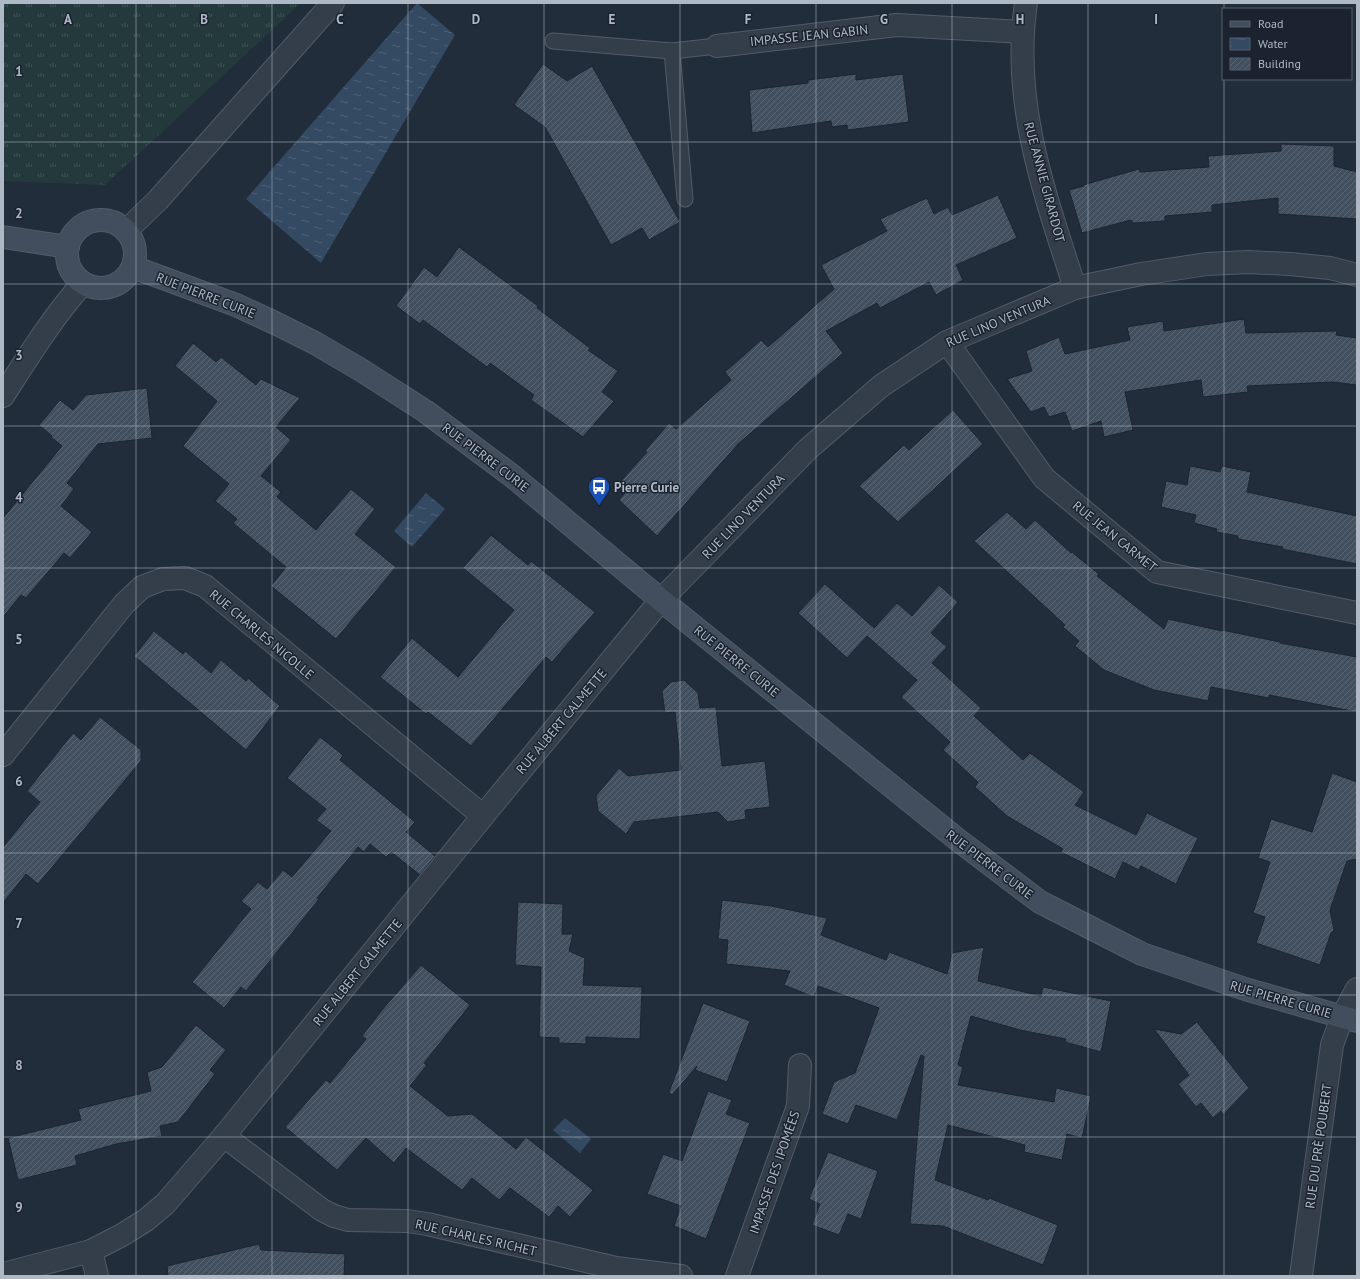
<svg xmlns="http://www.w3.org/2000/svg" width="1360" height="1279" viewBox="0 0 1360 1279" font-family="'PT Sans',sans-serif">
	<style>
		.grass { fill: url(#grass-tufts) }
		.water { fill: url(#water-ripples) }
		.building { fill: url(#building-hatch); stroke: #1c2531 }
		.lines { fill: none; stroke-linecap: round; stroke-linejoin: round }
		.lane-casing { stroke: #525c68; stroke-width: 17 }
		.street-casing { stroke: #525c68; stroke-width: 24 }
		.secondary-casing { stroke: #525c68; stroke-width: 24 }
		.lane { stroke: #343e4a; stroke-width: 15 }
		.street { stroke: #343e4a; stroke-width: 22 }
		.secondary { stroke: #424e5d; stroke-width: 22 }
		.grid { fill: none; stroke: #afb9c6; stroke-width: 1; stroke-opacity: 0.55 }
		.labels { text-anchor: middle; stroke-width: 3; stroke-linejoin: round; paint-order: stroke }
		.street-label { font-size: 13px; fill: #afb9c6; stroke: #1a232f }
		.poi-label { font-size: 13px; font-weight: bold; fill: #afb9c6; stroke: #1a232f; text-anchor: start }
		.grid-label { font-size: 13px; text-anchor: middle; font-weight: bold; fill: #afb9c6; stroke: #1a232f; stroke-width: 3; stroke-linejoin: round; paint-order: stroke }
	</style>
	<defs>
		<pattern id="grass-tufts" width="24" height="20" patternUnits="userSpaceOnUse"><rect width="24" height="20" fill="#23393b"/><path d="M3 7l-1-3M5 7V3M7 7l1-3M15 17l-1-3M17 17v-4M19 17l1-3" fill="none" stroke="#405456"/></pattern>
		<pattern id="water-ripples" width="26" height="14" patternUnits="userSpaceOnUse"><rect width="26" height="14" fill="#344962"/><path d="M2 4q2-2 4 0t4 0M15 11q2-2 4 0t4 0" fill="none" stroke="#4f6177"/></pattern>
		<pattern id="building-hatch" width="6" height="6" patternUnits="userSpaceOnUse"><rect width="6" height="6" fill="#414f5e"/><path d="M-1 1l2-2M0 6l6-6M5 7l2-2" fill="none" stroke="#5a6674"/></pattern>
	</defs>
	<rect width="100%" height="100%" fill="#212d3a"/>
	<path class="grass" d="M3,3h298l-196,182 -102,-4z"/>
	<g class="water">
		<path d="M417,3l38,32 -134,228 -75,-64z"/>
		<path d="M426,493l19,16 -33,38 -18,-16z"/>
		<path d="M565,1118l26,21 -11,14 -27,-23z"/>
	</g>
	<g class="building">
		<path d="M543,64l24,17 25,-15 88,156 -31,18 -7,-12 -31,17 -66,-118 -31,-22z"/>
		<path d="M856,74v6l47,-6 6,48 -61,8 -1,-5 -15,2 -1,-6 -79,12 -3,-43 59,-7v-3z"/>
		<path d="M1281,144l53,2v20l23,6v47l-79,-5v-16l-66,7v7l-47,4v5l-32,2 -2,-3 -49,13 -13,-43 15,-4 -1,-1 56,-16 1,3 69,-5 -1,-11 73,-5z"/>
		<path d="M998,195l19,43 -61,27 7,15 -27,15 -7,-13 -49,26 -3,-5 -51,28 17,22 -105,91 -81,92 -38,-36 10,-12 -8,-7 26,-29 -2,-1 24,-28 7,6 55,-49 -6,-8 36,-32 7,7 66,-58 -13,-24 66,-34 -7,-12 47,-21 7,16 14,-7 4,8z"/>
		<path d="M459,247l79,59 -1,2 53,40 -2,2 30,21 -16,21 12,9 -31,36 -52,-37 3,-5 -44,-32 -3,4 -64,-47 -3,4 -24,-18 28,-39 13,10z"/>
		<path d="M1244,319l2,14 91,-2 -1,4 21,3v47l-24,-3 -86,4 1,6 -45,5 -2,-17 -76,12 8,38 -29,7 -3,-16 -29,10 -7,-19 -16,5 -5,-10 -13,5 -24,-33 25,-8 -6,-20 33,-14 6,17 65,-14 -3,-13 36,-6 1,10z"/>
		<path d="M193,343l23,19 5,-5 35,28 5,-6 39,19 -24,29 15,13 -30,36 20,16 -4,5 39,33 35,-41 24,20 -20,25 41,33 -60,72 -65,-53 15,-19 -53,-44 4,-4 -22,-18 14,-17 -46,-38 34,-45 -42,-35z"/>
		<path d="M147,388l5,50 -54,6 -31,39 7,6 -13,17 31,26 -22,26 -6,-5 -38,45 -5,-3 -18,22v-99l59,-72 -11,-9 1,-1 -13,-11 21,-25 13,10 13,-15z"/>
		<path d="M953,410l30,34 -85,78 -39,-36 45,-41 5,5z"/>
		<path d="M1190,466l30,6 2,-6 29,6 -4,20 110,24v48l-75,-15 1,-2 -45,-8v-3l-22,-4 1,-3 -23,-6 2,-8 -35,-8 5,-26 21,4z"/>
		<path d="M1007,512l19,17 9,-9 36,33 1,-1 13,11 14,11 -2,2 67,53 4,-10 54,12v-1l58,12v1l77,14v55l-88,-17v3l-58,-11 -3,14 -54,-11 -50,-20 -29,-24 4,-5 -16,-14 2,-2 -91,-84z"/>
		<path d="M491,535l37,30 3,-4 64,51 -43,50 -6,-5 -75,89 -43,-34 -2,2 -46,-37 32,-39 46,39 56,-67 -51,-42z"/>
		<path d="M825,584l49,44 23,-25 15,13 27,-31 19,17 -27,31 16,14 -15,16 49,45 -7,8 49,44 7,-7 54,39 -9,13 61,30 11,-22 51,25 -22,46 -35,-18 -2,4 -16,-8 -8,17 -54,-27 2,-3 -56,-33 -32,-29 3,-5 -35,-32 7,-8 -49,-45 16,-17 -50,-44 -20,22 -49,-45z"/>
		<path d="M154,631l29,23 2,-3 26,22 10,-13 25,21 2,-3 32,28 -34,44 -112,-94z"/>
		<path d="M684,680l14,13 2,15 16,-1 6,59 43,-5 5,46 -25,3 1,9 -18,3 -10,-10 -84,10 -8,12 -28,-23 -2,-15 23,-28 9,8 53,-6 -6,-58 -10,1 -3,-22 9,-9z"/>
		<path d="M100,717l41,33v11l-103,123 -12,-10 -23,29v-56l37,-45 -13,-11 46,-58 8,7z"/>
		<path d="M320,737l23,18 -3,5 75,62 -9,10 29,24 -15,19 -29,-23 -5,5 -16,-13 -6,8 -6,-5 -41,51 2,1 -73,92 -5,-4 -17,21 -32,-26 59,-73 -10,-8 17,-19 9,7 16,-19 9,7 39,-46 -15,-11 10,-11 -39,-31z"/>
		<path d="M1332,773l25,9v77l-10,2 -17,49 4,20 -3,3 -11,32 -64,-22 9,-26 -12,-4 17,-51 -12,-4 13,-39 41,13z"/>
		<path d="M722,900l50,6 55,12 -6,17 65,25 3,-8 58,22 5,-21 32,-6 -6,34 63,15 2,-9 68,14 -10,51 -36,-10 1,-3 -46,-9 -49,-14 -13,49 5,2 -5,18 96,17 2,-14 35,8 -9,42 -15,-4 -5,26 -38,-8 1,-7 -77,-20 -13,55 53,20 1,-2 69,27 -15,40 -100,-39 -33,-2 14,-168 -3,-1 -24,65 -41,-15 -8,19 -26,-10 12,-32 21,-9 24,-65 -61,-22 -4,11 -30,-12 6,-14 -64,-7 2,-24 -10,-1z"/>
		<path d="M518,902l45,2 -1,30h11l-4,17 16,7 -2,27 59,2 -2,52 -54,-2v7l-27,-1v-5l-20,-1 2,-70 -26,-2z"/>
		<path d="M421,965l49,40 -46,58 3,2 -17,21 38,30 24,-2 44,35 10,-12 67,53 -23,27 -12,-11 -9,11 -39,-29 -11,12 -27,-22 -10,12 -56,-42 -12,15 -28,-25 -29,32 -52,-43 41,-47 4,3 36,-44 -4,-3 20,-26z"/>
		<path d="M703,1003l47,18 -23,61 -32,-12 2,-4 -25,29 -3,-3z"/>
		<path d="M1197,1022l52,66 -26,27 -2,-4 -8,7 -12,-15 -5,4 -18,-23 11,-9 -35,-46 27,5z"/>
		<path d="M196,1025l30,25 -16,20 5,4 -37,48 -18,4 2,10 -46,8 -41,12 2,9 -59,15 -10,-42 73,-18 -3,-11 73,-18 -4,-19 15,-5z"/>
		<path d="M708,1091l24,9 -6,14 24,9 -44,116 -32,-13 7,-20 -34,-12 16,-40 19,7z"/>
		<path d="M828,1152l50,19 -17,48 -13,-5 -9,21 -27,-10 8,-21 -11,-5z"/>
		<path d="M259,1244l2,6 84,4 -1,22h-176l-1,-10z"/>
	</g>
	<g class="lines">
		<g class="lane-casing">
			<g id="lane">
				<path d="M553,41l119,10 45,-5"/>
				<path d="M672,51l13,148"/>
			</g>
		</g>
		<g class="street-casing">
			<g id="street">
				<path d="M1026,3c-15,100 19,192 49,285"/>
				<path d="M717,46l180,-21 125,7"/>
				<path d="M126,231l32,-31 175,-197"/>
				<path d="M947,342l97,136 113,94 200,41"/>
				<path d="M3,396c25,-39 49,-78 80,-113"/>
				<path d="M3,755l121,-151 18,-17 21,-8 22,-1 20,8 278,230"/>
				<path d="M224,1136l98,74 12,6 14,4 59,1 20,3 189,44 65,8"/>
				<path d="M91,1251l6,25"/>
				<path d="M3,1274l88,-23 31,-16 24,-15 19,-16 59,-68 259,-320 178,-216 147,-151 73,-63 66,-44 128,-54 66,-14 66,-10 41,-2 42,2 40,4 27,7"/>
				<path d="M737,1276l61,-170 2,-41"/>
				<path d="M1301,1276l31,-231 10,-28 15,-28"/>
			</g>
		</g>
		<g class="secondary-casing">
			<g id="secondary">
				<circle cx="101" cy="254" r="34"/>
				<path d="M3,237l65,10"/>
				<path d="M133,267l103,38 39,18 40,20 46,27 64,41 86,64 150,125 297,240 82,62 102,52 103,35 112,32"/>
			</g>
		</g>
		<use href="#lane" class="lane"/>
		<use href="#street" class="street"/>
		<use href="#secondary" class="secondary"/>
	</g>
	<path class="grid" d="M136,3v1273M272,3v1273M408,3v1273M544,3v1273M680,3v1273M816,3v1273M952,3v1273M1088,3v1273M1224,3v6M1224,79v1197M3,142h1354M3,284h1354M3,426h1354M3,568h1354M3,711h1354M3,853h1354M3,995h1354M3,1137h1354"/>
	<defs>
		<g id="bus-pin" transform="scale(1.15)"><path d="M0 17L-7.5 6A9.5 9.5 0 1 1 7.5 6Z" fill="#1a4fb4" stroke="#1a232f"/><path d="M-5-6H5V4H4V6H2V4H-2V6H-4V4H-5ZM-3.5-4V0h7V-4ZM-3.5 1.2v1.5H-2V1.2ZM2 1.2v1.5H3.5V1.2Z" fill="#fff"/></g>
	</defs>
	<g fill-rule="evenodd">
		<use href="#bus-pin" x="599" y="487"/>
	</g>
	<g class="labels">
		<g class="street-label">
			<text transform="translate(809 35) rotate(-6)" y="5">IMPASSE JEAN GABIN</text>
			<text transform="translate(1045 182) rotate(75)" y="5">RUE ANNIE GIRARDOT</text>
			<text transform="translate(206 295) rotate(21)" y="5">RUE PIERRE CURIE</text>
			<text transform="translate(998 321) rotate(-23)" y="5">RUE LINO VENTURA</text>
			<text transform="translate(486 457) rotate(37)" y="5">RUE PIERRE CURIE</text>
			<text transform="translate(743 516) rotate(-46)" y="5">RUE LINO VENTURA</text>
			<text transform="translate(1115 536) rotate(39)" y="5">RUE JEAN CARMET</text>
			<text transform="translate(262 634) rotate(40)" y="5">RUE CHARLES NICOLLE</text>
			<text transform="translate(737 661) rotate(39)" y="5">RUE PIERRE CURIE</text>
			<text transform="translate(561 721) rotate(-50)" y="5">RUE ALBERT CALMETTE</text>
			<text transform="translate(990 864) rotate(37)" y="5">RUE PIERRE CURIE</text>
			<text transform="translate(357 972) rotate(-51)" y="5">RUE ALBERT CALMETTE</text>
			<text transform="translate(1281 999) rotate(16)" y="5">RUE PIERRE CURIE</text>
			<text transform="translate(1318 1146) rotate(-82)" y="5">RUE DU PRÈ POUBERT</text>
			<text transform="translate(774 1172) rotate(-71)" y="5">IMPASSE DES IPOMÉES</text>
			<text transform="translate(476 1237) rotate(13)" y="5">RUE CHARLES RICHET</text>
		</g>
		<g class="poi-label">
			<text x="614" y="492">Pierre Curie</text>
		</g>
	</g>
	<g class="grid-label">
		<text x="68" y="24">A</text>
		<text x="204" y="24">B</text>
		<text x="340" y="24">C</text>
		<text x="476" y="24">D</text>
		<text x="612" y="24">E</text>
		<text x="748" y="24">F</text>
		<text x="884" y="24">G</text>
		<text x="1020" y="24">H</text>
		<text x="1156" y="24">I</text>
		<text x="19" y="76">1</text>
		<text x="19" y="218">2</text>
		<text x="19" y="360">3</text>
		<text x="19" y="502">4</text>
		<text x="19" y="644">5</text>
		<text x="19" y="786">6</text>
		<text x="19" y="928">7</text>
		<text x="19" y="1070">8</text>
		<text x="19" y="1212">9</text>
	</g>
	<rect width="1360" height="1279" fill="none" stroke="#afb9c6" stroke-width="8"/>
	<rect x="1222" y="8" width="130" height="72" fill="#1a232f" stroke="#565f6b"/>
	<rect x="1230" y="21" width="20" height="6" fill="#424e5d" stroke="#565f6b"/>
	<text x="1258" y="28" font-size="12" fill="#afb9c6">Road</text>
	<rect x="1230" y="38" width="20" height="12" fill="url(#water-ripples)" stroke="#565f6b"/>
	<text x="1258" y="48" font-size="12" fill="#afb9c6">Water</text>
	<rect x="1230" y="58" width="20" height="12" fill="url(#building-hatch)" stroke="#565f6b"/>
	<text x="1258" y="68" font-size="12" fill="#afb9c6">Building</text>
</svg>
